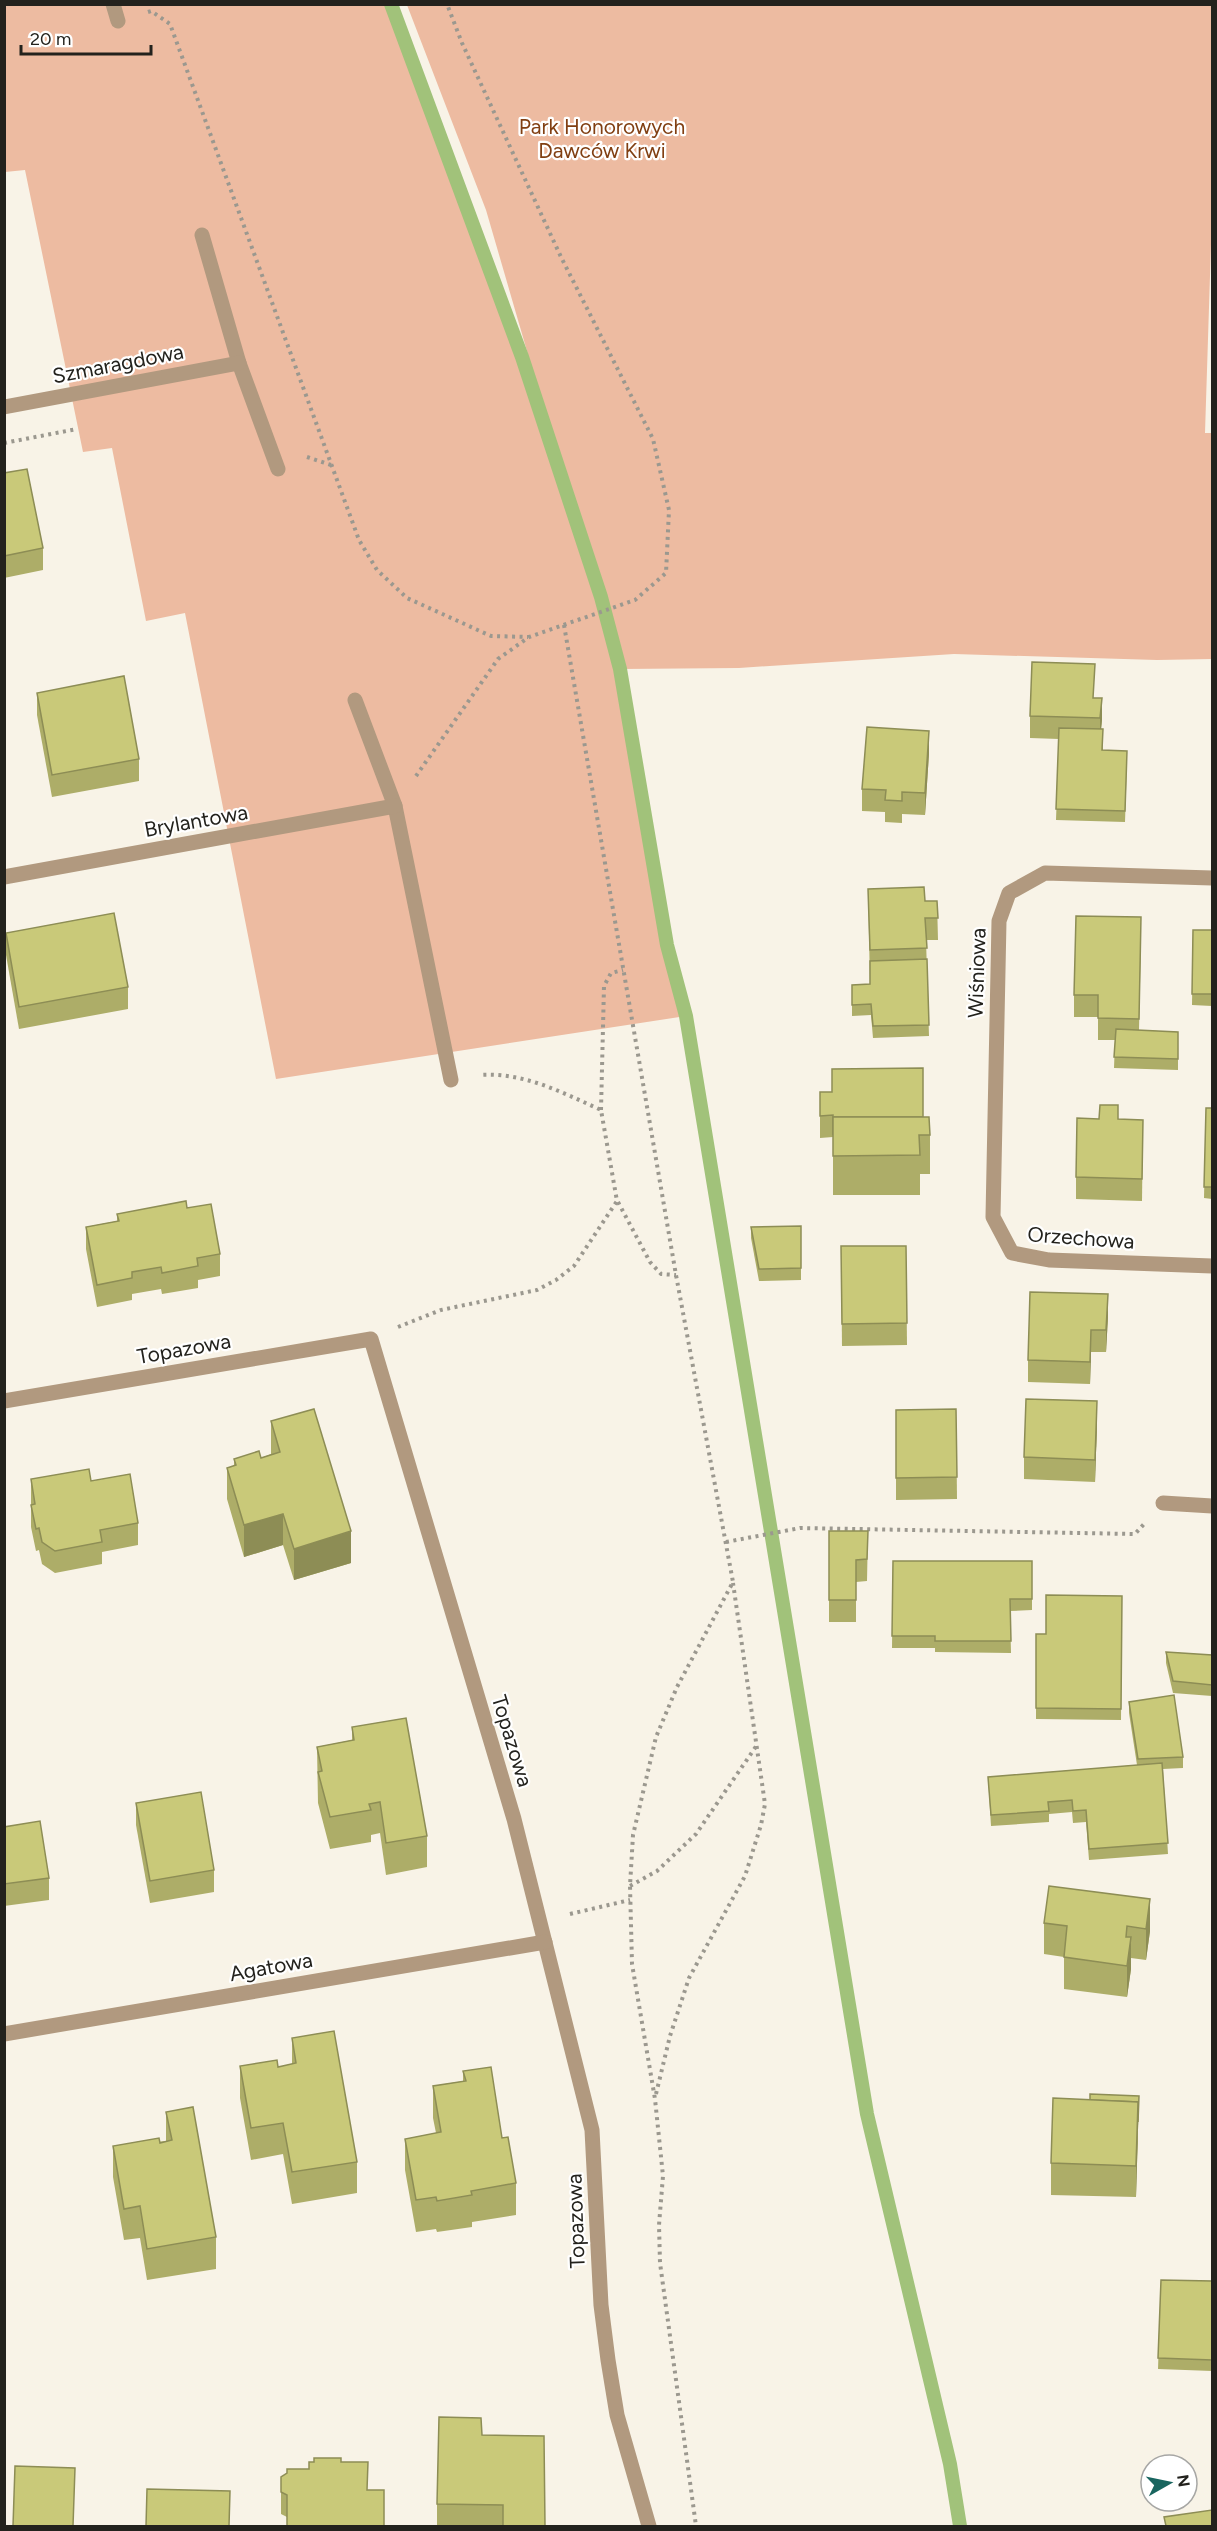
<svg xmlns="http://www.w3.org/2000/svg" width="1217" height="2531" viewBox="0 0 1217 2531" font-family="Figtree,sans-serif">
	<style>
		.green { fill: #edbba1 }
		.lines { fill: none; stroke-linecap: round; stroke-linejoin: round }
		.stream { stroke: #a1c27a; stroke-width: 14 }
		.path { stroke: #9b988f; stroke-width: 4; stroke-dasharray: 3 4.5; stroke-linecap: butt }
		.minor { stroke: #b1997f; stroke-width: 15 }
		.wall { fill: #adad68 }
		.shaded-wall { fill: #8d8d55 }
		.building { fill: #c9c979; stroke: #8d8d55; stroke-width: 1.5 }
		.labels { text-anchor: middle; stroke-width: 4.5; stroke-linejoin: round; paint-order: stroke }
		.park-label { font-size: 21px; fill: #813f12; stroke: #fff }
		.street-label { font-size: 21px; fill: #23221d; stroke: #fff }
	</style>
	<rect width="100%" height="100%" fill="#f8f3e7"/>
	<path class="green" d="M4,5h387l131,352 53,159 -89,-306 -79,-205h805v208l-7,220h7v226l-55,1 -203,-6 -215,14 -118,1 46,276 19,71 -410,63 -91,-466 -39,8 -34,-173 -29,4 -58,-282 -20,2z"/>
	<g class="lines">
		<path class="stream" d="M391,4l131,353 79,240 19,72 47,276 19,71 181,1098 83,350 10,62"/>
		<g class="path">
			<path d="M148,12l3,-1 19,13 189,516 18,30 30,28 84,38 37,1"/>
			<path d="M4,443l73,-14"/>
			<path d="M307,457l24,8"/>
			<path d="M564,625l112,650 57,307 -56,105 -21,50 -23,98 -3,51 2,78 23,135 8,77 -4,49 1,38 36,263"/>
			<path d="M416,776l82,-117 31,-22 106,-37 31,-27 3,-63 -16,-71 -92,-182 -99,-214 -15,-39"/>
			<path d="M601,1110l3,-124 7,-13 12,-3"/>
			<path d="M618,1202l32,60 11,12 15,1"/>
			<path d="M398,1327l43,-17 96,-20 19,-10 18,-14 43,-65 -16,-91c-40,-18 -77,-38 -122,-35"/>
			<path d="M726,1542l74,-14 335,6 9,-10"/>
			<path d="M630,1886l27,-15 39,-37 61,-89"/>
			<path d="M570,1914l60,-14"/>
			<path d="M656,2094l14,-58 19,-58 56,-102 16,-51 4,-21 -32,-221"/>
		</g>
		<g class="minor">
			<path d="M113,4l5,17"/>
			<path d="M202,235l37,128 39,106"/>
			<path d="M4,407l235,-44"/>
			<path d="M355,700l40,106 56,274"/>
			<path d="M4,877l391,-71"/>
			<path d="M1212,878l-167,-5 -36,20 -10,28 -6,296 19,36 37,7 163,6"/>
			<path d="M4,1401l367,-62 143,480 78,311 9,175 7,55 9,55 32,111"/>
			<path d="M1163,1503l49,3"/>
			<path d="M4,2034l541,-92"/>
		</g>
	</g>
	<g class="wall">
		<path d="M4,473l39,75v22l-39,8z"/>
		<path d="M37,693l102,66v22l-87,16 -15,-82z"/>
		<path d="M1094,698l8,22 -1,9 2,21 24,12 -2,60 -69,-2 3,-81 -29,-1v-22z"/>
		<path d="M929,753l-4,62 -23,-1v9l-17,-1v-10l-23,-1v-22z"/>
		<path d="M868,889l57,12h12l1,39h-12l3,96 -56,2 -2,-23 -19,1v-31l18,-1z"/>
		<path d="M1193,930h19v76l-20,-1z"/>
		<path d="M6,933l122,54v22l-109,20 -13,-74z"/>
		<path d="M1141,939l-2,91 39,2v38l-64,-2 1,-28h-17v-23h-24v-22z"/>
		<path d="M820,1092l103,25 7,18v39h-10v21h-87v-58l-13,1z"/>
		<path d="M1206,1108h6v91l-8,-1z"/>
		<path d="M1118,1119l25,1 -1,81 -66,-2v-22z"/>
		<path d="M187,1208l33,46v22l-22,4v8l-36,6 -1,-5 -29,5v6l-35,7 -11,-58v-22l31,-6v-7z"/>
		<path d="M801,1226v54l-42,1 -8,-43v-11z"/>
		<path d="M841,1246h65l1,99 -65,1z"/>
		<path d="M1108,1316l-2,36h-15l-1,32 -62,-2v-22z"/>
		<path d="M956,1409l1,90 -61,1v-90z"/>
		<path d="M271,1421l80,142 -57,17 -11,-35 -39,12 -17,-58v-31l7,-2v-7l27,-1 10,-4z"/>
		<path d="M1097,1423l-2,59 -71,-3v-22z"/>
		<path d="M31,1479l60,2 47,42v22l-36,7v12l-47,9 -13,-9 -3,-14 -3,1 -5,-24z"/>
		<path d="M829,1531h39l-1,50 -11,1v40h-27z"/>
		<path d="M893,1561h139v49l-22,1 1,42 -76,-1v-4h-43z"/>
		<path d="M1122,1596l-1,124 -85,-1v-85h10z"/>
		<path d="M1166,1652l46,3v41l-39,-3 -7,-30z"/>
		<path d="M1129,1702l54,55v11l-20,1 5,85 -79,6 -3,-38 -13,1 -1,-11 -23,2v8l-58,4 -3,-49 149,-12 -8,-52z"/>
		<path d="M352,1727l75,109v31l-41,8 -6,-42 -9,2v7l-41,7 -12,-46 -1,-56 35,-7z"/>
		<path d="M136,1803l78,67v22l-64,11 -14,-78z"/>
		<path d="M4,1827l45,51v22l-45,6z"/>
		<path d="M1150,1899v32l-4,29 -15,-2v11l-4,28 -63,-8v-32l-20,-3v-31z"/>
		<path d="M292,2038l65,124v31l-65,11 -9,-50 -32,6 -11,-62v-32l38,1 14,-3z"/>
		<path d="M463,2071l39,67 14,45v32l-44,7v5l-35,5 -1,-3 -20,3 -11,-62v-31l31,-6 -3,-15v-32l30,-5z"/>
		<path d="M1139,2096l-3,101 -85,-2v-32l39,-63z"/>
		<path d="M166,2112l50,125v32l-69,11 -7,-42 -16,2 -11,-63v-31l53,-5z"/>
		<path d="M1161,2280l51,1v90l-54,-2z"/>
		<path d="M482,2435l63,91h-108v-22z"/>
		<path d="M341,2458l-54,59 -6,-3v-37l28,-8 5,-7z"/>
	</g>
	<g class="shaded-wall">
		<path d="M1102,698v22l-2,20v-22z"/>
		<path d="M929,731v22l-4,62v-22z"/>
		<path d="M1108,1294v22l-2,36v-22z"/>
		<path d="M1091,1330v22l-1,32v-22z"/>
		<path d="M1097,1401v22l-2,59v-22z"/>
		<path d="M283,1514v31l-39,12v-32z"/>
		<path d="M351,1531v32l-57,17v-31z"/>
		<path d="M1150,1899v32l-4,29v-31z"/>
		<path d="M1131,1937v32l-4,28v-31z"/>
		<path d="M1139,2096l-3,101v-31z"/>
	</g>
	<g class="building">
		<path d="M27,469l16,79 -39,8v-83z"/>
		<path d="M1032,662l63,2 -2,34h9l-2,20 -70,-2z"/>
		<path d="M124,676l15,83 -87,16 -15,-82z"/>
		<path d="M867,727l62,4 -4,62 -23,-1v9l-17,-1 1,-10 -24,-1z"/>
		<path d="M1059,728l44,1 -1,21 25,1 -2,60 -69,-2z"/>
		<path d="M924,887l1,14h12l1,17h-13l2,30 -57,2 -2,-61z"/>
		<path d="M114,913l14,74 -109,20 -13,-74z"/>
		<path d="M1076,916l65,1 -2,102 -41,-1v-23h-24z"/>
		<path d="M1193,930h19v64h-20z"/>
		<path d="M927,959l2,66 -56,1 -2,-22 -19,1v-20l18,-1v-23z"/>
		<path d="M1116,1029l62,3v27l-64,-2z"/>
		<path d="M923,1068v49h-90v18v-20l-13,1v-24h12v-23z"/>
		<path d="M1100,1105h18v14l25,1 -1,59 -66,-2 1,-59 22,1z"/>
		<path d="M1206,1108h6v79h-8z"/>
		<path d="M833,1117h96l1,18h-11l1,20 -87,1z"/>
		<path d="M186,1201l1,7 24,-4 9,50 -23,4 1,8 -36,7 -1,-6 -29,5v6l-35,7 -11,-58 33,-6 -2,-7z"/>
		<path d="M801,1226v42l-42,1 -8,-42z"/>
		<path d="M841,1246h65l1,77 -65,1z"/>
		<path d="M1030,1292l78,2 -2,36h-15l-1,32 -62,-2z"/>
		<path d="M1026,1399l71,2 -2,59 -71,-3z"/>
		<path d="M314,1409l37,122 -57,18 -11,-35 -39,11 -17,-57 9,-3 -2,-6 25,-8 2,7 19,-6 -9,-31z"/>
		<path d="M956,1409l1,68 -61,1v-68z"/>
		<path d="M89,1469l2,12 39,-7 8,49 -38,7 2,12 -47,9 -13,-9 -3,-14 -3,1 -5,-24 4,-1 -4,-25z"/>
		<path d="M829,1531h39l-1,28 -11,1v40h-27z"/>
		<path d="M893,1561h139v38h-22l1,42h-76v-5h-43z"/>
		<path d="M1046,1595l76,1 -1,113 -85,-1v-74h10z"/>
		<path d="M1166,1652l46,3v30l-39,-4z"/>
		<path d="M1174,1695l9,62 -45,2 -9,-57z"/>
		<path d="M406,1718l21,118 -41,7 -6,-41 -11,2 2,6 -41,7 -12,-45 4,-1 -5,-24 37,-7 -2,-13z"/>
		<path d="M1162,1763l6,80 -79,6 -3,-39 -13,1 -1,-11 -24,2 1,9 -58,4 -3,-38z"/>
		<path d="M201,1792l13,78 -64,11 -14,-78z"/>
		<path d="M40,1821l9,57 -45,6v-57z"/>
		<path d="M1049,1886l101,13 -4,30 -19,-3 -1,11h5l-4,29 -63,-9 3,-31 -23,-3z"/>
		<path d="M334,2031l23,131 -65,10 -9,-49 -32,5 -11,-62 37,-6 1,7 18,-4 -4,-25z"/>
		<path d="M491,2067l11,71 6,-1 8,46 -45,8 1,4 -35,6 -1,-4 -20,3 -11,-61 36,-7 -8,-46 33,-5 -3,-10z"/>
		<path d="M1090,2094l49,2 -1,26v-20l-48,-2z"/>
		<path d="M1053,2098l85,4 -2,64 -85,-3z"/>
		<path d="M193,2107l23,130 -69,12 -7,-43 -16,3 -11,-63 46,-8 1,5 12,-3 -6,-28z"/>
		<path d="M1161,2280l51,1v79l-54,-2z"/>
		<path d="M439,2417l42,1 1,17 62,1 1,90h-42v-21l-66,-1z"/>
		<path d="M314,2458h27v4h27l-1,28h17v36h-97v-31l-6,-3v-15l6,-4v-4h22v-7h5z"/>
		<path d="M15,2466l60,2 -2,58h-60z"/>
		<path d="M147,2489l83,2 -1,35h-83z"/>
		<path d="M1212,2510v16h-46l-2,-9z"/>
	</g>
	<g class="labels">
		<g class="park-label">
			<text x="602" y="134">Park Honorowych<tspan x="602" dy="24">Dawców Krwi</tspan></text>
		</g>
		<g class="street-label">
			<text transform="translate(118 364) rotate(-11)" y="7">Szmaragdowa</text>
			<text transform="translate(196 821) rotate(-10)" y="7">Brylantowa</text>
			<text transform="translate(977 973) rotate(-88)" y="7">Wiśniowa</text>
			<text transform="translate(1081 1238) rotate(4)" y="7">Orzechowa</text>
			<text transform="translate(184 1349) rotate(-10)" y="7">Topazowa</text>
			<text transform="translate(512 1741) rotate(73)" y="7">Topazowa</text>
			<text transform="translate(271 1967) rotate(-10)" y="7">Agatowa</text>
			<text transform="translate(576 2221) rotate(-92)" y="7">Topazowa</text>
		</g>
	</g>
	<rect width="1217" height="2531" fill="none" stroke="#23221d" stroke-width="12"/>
	<g transform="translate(1169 2483) rotate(81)"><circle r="28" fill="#ffffff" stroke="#a7a7a5" stroke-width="1.5"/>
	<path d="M0-4.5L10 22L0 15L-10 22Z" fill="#19655f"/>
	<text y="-9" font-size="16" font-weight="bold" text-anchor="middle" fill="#23221d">N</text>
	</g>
	<path d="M21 45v9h130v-9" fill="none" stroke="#23221d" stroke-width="3"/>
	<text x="30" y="45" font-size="18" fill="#23221d" stroke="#ffffff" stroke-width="4.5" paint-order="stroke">20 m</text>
</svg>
